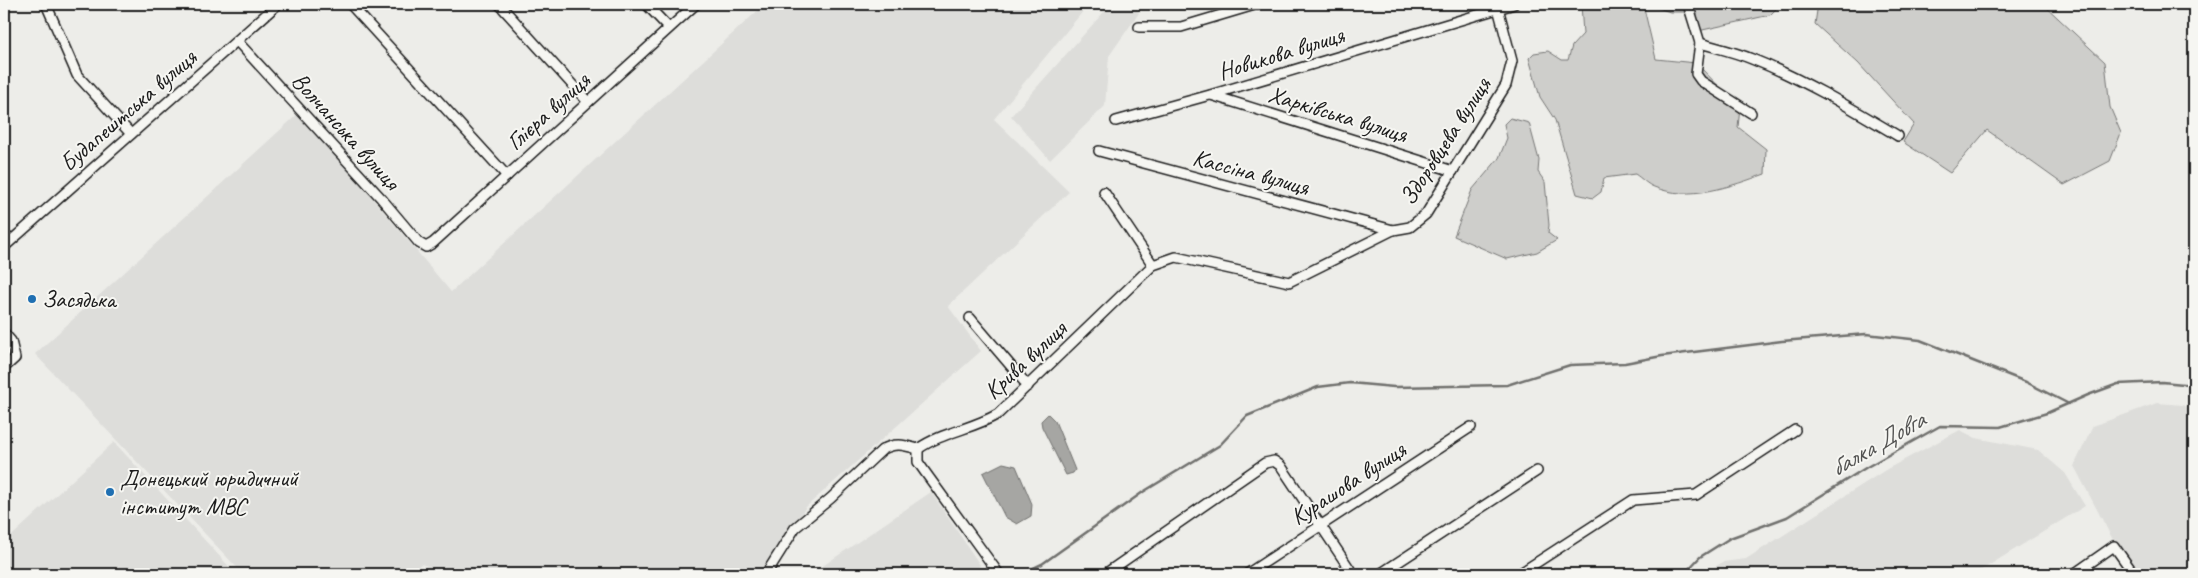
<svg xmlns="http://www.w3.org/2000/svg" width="2198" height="578" viewBox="0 0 2198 578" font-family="Caveat,sans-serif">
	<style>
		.built { fill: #ddddda }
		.green { fill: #cececb; stroke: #757574 }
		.water { fill: #a6a6a3; stroke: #6f6f6d }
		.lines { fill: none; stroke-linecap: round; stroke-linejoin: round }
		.stream { stroke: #6f6f6d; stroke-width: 2.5 }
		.minor-casing { stroke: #1c1c1c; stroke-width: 12 }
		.minor { stroke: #f6f6f2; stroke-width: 9 }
		.poi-dot { fill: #1f6fb2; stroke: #f6f6f2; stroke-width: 2 }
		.labels { text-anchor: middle; stroke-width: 4; stroke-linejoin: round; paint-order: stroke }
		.street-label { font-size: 24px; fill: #1c1c1c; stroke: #f6f6f2 }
		.poi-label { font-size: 24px; fill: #1c1c1c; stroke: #f6f6f2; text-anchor: start }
		.water-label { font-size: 25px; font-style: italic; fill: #535352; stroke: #f6f6f2 }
	</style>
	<rect width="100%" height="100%" fill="#edede9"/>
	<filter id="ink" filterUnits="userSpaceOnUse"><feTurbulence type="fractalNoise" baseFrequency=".02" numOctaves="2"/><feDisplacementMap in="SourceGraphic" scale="10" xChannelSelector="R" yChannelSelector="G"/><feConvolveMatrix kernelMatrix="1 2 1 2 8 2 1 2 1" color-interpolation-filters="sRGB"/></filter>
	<g filter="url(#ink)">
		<g class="built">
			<path d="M765,4h324l-95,115 75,73 -121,114 33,45 -175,156 -46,67h-310l-29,-10 -12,10h-166l-208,-220 265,-242 151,180z"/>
			<path d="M1111,4h23l5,9 -30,43 -4,50 -55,54 -39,-44z"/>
			<path d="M2157,403l26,2 11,5v164h-58l-24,-36 -38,-72 19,-40z"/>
			<path d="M1960,430l16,8 62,12 27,23 20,33 -110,68 -271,-1 19,-11 23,-3 141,-90z"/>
			<path d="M114,442l122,132h-232v-31z"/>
			<path d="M931,492l49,73 -5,9h-164z"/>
		</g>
		<g class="green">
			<path d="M1581,4h62l13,55 40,4 44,45 -2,19 28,22 -1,25c-33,12 -76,28 -111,13 -6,-2 -13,-9 -19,-13l-31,4 -3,14 -8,6 -16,-4 -22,-74 -15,-23 -11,-39 5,-5 14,-2 14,9h6l4,-14 11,-12z"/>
			<path d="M1647,4h134l-11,11 -72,16 -8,-19h-20z"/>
			<path d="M1818,4h225l62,58 5,45 11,26 -11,28 -46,24 -77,-55 -37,43 -47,-31 11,-18 -56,-61 -43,-39z"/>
			<path d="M1510,118l19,5 10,37 -1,12 7,10 4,43 -1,8 9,7 -20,12 -30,7 -53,-23 18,-46 27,-32 8,-20 -3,-14z"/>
		</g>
		<g class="water">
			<path d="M1048,414l7,7 20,49 -2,3 -7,2 -24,-48 -1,-6z"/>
			<path d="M1003,463l13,3 16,38 -1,12 -14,8 -12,-7 -22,-44z"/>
		</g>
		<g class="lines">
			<g class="stream">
				<path d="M1021,574l21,-10 101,-72 77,-47 27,-29 71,-29 32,-4 44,4 113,-2 63,-20 55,-2 37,-7 120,-15 84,-7 54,6 106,42 43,22"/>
				<path d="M1684,574l16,-17 30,-19 57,-21 80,-50 73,-41 60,1 47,-14 41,-18 30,-11 44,-2 32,3"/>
			</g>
			<g class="minor-casing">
				<g id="minor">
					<path d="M46,4l31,71 54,59"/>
					<path d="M350,4l157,172"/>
					<path d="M499,4l89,98"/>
					<path d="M646,4l23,24"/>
					<path d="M1688,4l12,39 -4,31 5,7 50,32"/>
					<path d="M1139,27h42l77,-23"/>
					<path d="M237,41l144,157 38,45 7,4 7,-4 263,-239"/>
					<path d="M1700,43c17,5 35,9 52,16 51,20 99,49 146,77"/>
					<path d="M1211,95l242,76"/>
					<path d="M1116,121l94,-26 304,-91"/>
					<path d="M1099,151l294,79"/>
					<path d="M1104,192l49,73"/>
					<path d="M4,247l274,-243"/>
					<path d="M970,318l58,68"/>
					<path d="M4,333l7,8 4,17 -11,10"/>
					<path d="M918,449v13l7,10 74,102"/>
					<path d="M766,574l29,-46 36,-30 51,-48c13,-8 22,-5 36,-1 24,-17 55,-20 80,-35l155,-149 23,-8 113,25 104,-52 17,-3 16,-13 80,-129 6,-24 -15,-57"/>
					<path d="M1105,574l160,-111 9,-2 7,5 72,108"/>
					<path d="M1247,574l224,-147"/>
					<path d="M1380,574l157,-103"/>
					<path d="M1519,574l114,-74 63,-5 99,-65"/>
					<path d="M2074,574l40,-28 20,28"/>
				</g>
			</g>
			<use href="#minor" class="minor"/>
		</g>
	</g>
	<g class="poi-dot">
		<circle cx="32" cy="299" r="5"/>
		<circle cx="110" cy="492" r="5"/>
	</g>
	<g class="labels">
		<g class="street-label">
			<text transform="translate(1281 53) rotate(-17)" y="8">Новикова вулиця</text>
			<text transform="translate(128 110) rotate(-41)" y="8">Будапештська вулиця</text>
			<text transform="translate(548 111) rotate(-42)" y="8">Глієра вулиця</text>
			<text transform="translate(1338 114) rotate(17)" y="8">Харківська вулиця</text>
			<text transform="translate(346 131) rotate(48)" y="8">Волчанська вулиця</text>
			<text transform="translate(1445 141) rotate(-57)" y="8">Здоровцева вулиця</text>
			<text transform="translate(1251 172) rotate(15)" y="8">Кассіна вулиця</text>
			<text transform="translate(1025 360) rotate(-43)" y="8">Крива вулиця</text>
			<text transform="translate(1348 483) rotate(-33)" y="8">Курашова вулиця</text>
		</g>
		<g class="poi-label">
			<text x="42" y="307">Засядька</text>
			<text x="120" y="486">Донецький юридичний<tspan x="120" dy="28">інститут МВС</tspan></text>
		</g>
		<g class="water-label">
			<text transform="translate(1877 443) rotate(-30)" y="9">балка Довга</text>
		</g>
	</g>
	<rect width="2198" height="578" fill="none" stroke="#f6f6f2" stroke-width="20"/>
	<rect x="10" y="10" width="2178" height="558" fill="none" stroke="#1c1c1c" stroke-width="2" filter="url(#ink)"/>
</svg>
